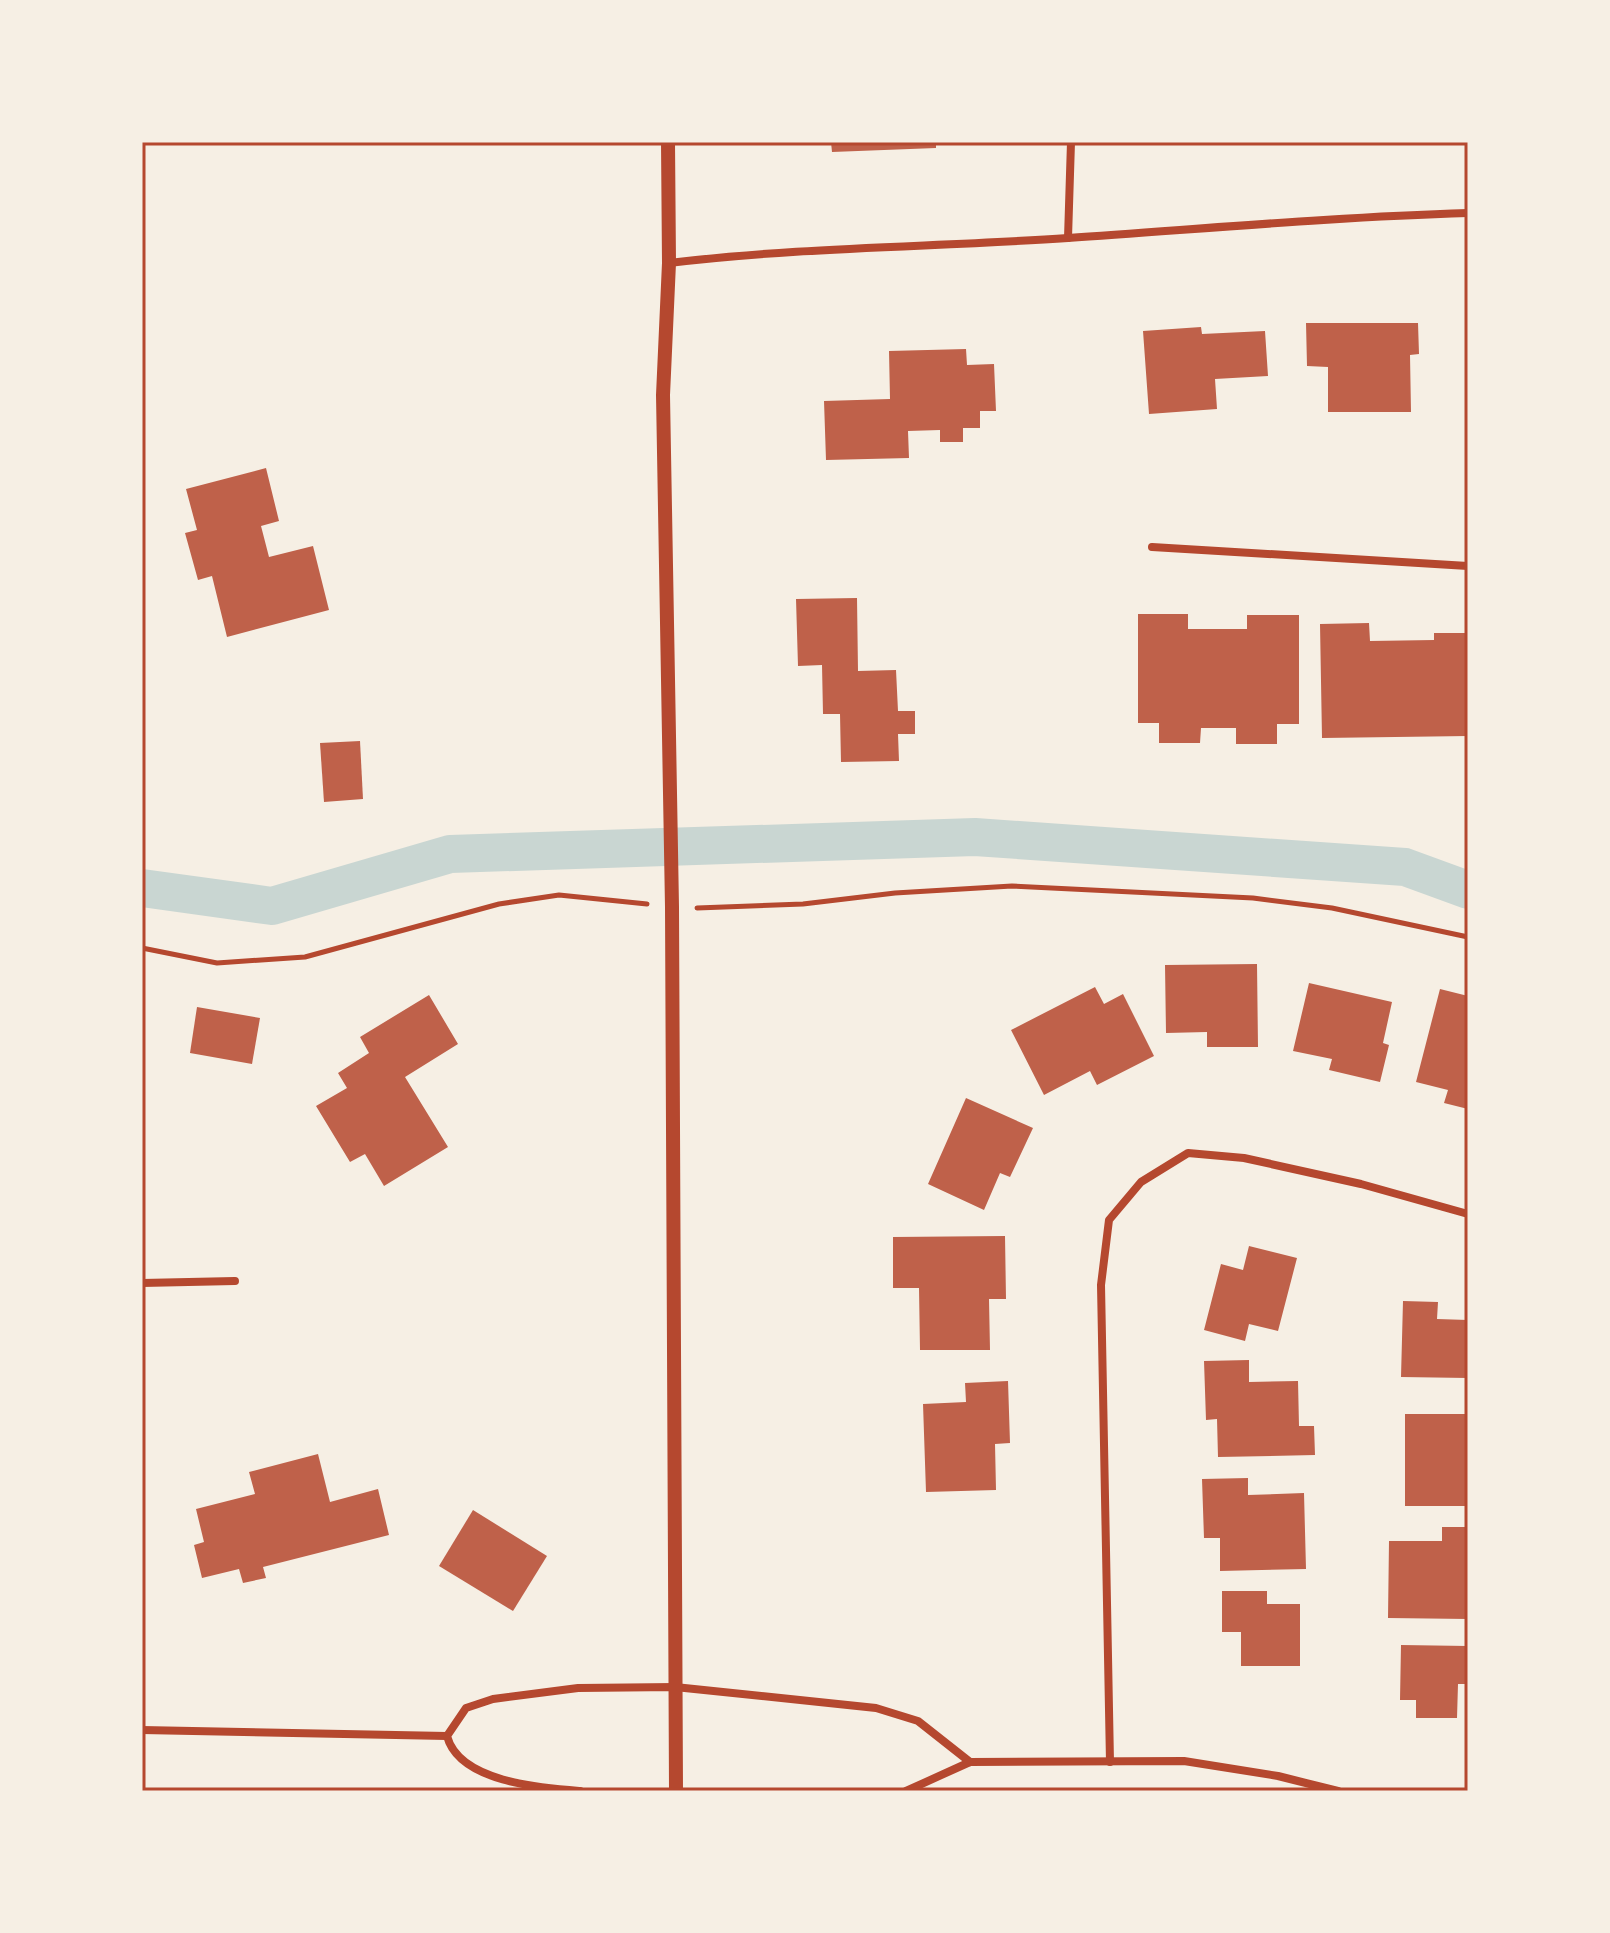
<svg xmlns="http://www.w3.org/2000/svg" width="1610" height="1933" viewBox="0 0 1610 1933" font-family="'DM Sans',sans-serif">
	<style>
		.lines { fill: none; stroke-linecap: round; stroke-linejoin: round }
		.canal { stroke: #c9d6d2; stroke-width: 38 }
		.building { fill: #bf614a }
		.path { stroke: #b5482f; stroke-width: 5 }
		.minor { stroke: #b5482f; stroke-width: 8 }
		.tertiary { stroke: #b5482f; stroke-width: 14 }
		.neatline { fill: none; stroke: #b5482f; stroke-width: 3 }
	</style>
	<rect width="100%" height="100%" fill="#f6efe4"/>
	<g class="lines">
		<path class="canal" d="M142,888l130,18 178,-52 525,-17 430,30 63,23"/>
	</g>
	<g class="building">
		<path d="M831,142h105v6l-104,4z"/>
		<path d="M1306,323h112l1,31 -9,1 1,57h-83v-45l-21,-1z"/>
		<path d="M1201,327l1,7 63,-3 3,45 -53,3 2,30 -68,5 -6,-83z"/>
		<path d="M966,349l1,16 27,-1 2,47h-16v17h-17v14h-23v-12l-32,1 1,27 -83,2 -2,-59 66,-2 -1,-48z"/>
		<path d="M266,468l13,53 -18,5 8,31 44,-11 16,64 -102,27 -15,-61 -14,4 -13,-47 12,-3 -11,-41z"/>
		<path d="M857,598l1,73 38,-1 2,41h17v23h-17l1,27 -58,1 -1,-48h-17l-1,-49 -24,1 -2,-67z"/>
		<path d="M1138,614h50v15h59v-14h52v109h-22v20h-41v-16h-35l-1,15h-41v-20h-21z"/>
		<path d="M1369,623l1,18 64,-1v-7h34v103l-146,2 -2,-114z"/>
		<path d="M360,741l3,58 -39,3 -4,-59z"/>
		<path d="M1257,964l1,83h-51v-15l-41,1 -1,-68z"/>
		<path d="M1309,983l83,19 -9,41 6,2 -9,37 -51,-12 3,-11 -39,-8z"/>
		<path d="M1095,987l9,17 19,-10 31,62 -57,29 -7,-14 -46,24 -33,-65z"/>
		<path d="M1440,989l28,7v113l-24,-6 4,-13 -32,-8z"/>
		<path d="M429,995l29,49 -53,33 43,70 -64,39 -19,-32 -15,8 -34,-56 31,-18 -9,-15 31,-20 -9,-16z"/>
		<path d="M197,1007l63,11 -8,46 -62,-11z"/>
		<path d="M966,1098l67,30 -23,49 -10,-4 -16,37 -56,-26z"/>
		<path d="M1005,1236l1,63h-17l1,51h-70l-1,-62h-26v-51z"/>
		<path d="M1249,1246l48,12 -19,73 -29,-7 -4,17 -41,-11 17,-66 22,6z"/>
		<path d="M1403,1301l35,1 -1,17 31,1v58l-67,-1z"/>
		<path d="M1249,1360v22l49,-1 1,45h15l1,29 -97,2 -1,-38 -11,1 -2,-59z"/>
		<path d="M1008,1381l2,62 -15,1 1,46 -70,2 -3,-88 43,-2 -1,-19z"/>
		<rect x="1405" y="1414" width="63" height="92"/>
		<path d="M318,1454l12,48 48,-13 11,46 -126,32 3,11 -23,5 -4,-14 -37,9 -8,-33 10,-3 -8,-33 59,-15 -6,-22z"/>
		<path d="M1248,1478v17l56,-2 2,76 -86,2v-33h-16l-2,-59z"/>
		<path d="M473,1510l74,46 -34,55 -74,-45z"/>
		<path d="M1442,1527h26v92l-80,-1 1,-77h53z"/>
		<path d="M1222,1591h45v13h33v62h-59v-34h-19z"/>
		<path d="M1401,1645l67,1v38h-10l-1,34h-41v-18h-16z"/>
	</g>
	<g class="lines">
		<g class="path">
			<path d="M697,908l106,-4 92,-11 117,-7 241,12 79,10 136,29"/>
			<path d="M142,948l75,15 88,-6 194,-53 60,-9 88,9"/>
		</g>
		<g class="minor">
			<path d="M1068,238l3,-96"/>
			<path d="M669,263c132,-16 266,-16 399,-25 134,-9 266,-21 400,-25"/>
			<path d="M1152,547l316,19"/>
			<path d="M142,1283l93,-2"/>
			<path d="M142,1730l305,6"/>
			<path d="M1110,1762l-9,-477 8,-65 32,-38 47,-29 56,5 117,26 107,30"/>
			<path d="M580,1791c-39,-3 -121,-9 -133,-55l19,-28 27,-9 85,-11 97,-1 201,21 42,13 52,41"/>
			<path d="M906,1791l64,-29 214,-1 94,15 60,15"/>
		</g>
		<path class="tertiary" d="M668,142l1,121 -6,132 9,512 4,884"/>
	</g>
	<rect width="1610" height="1933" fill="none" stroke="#f6efe4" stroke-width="288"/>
	<rect x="144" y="144" width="1322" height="1645" class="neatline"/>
</svg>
